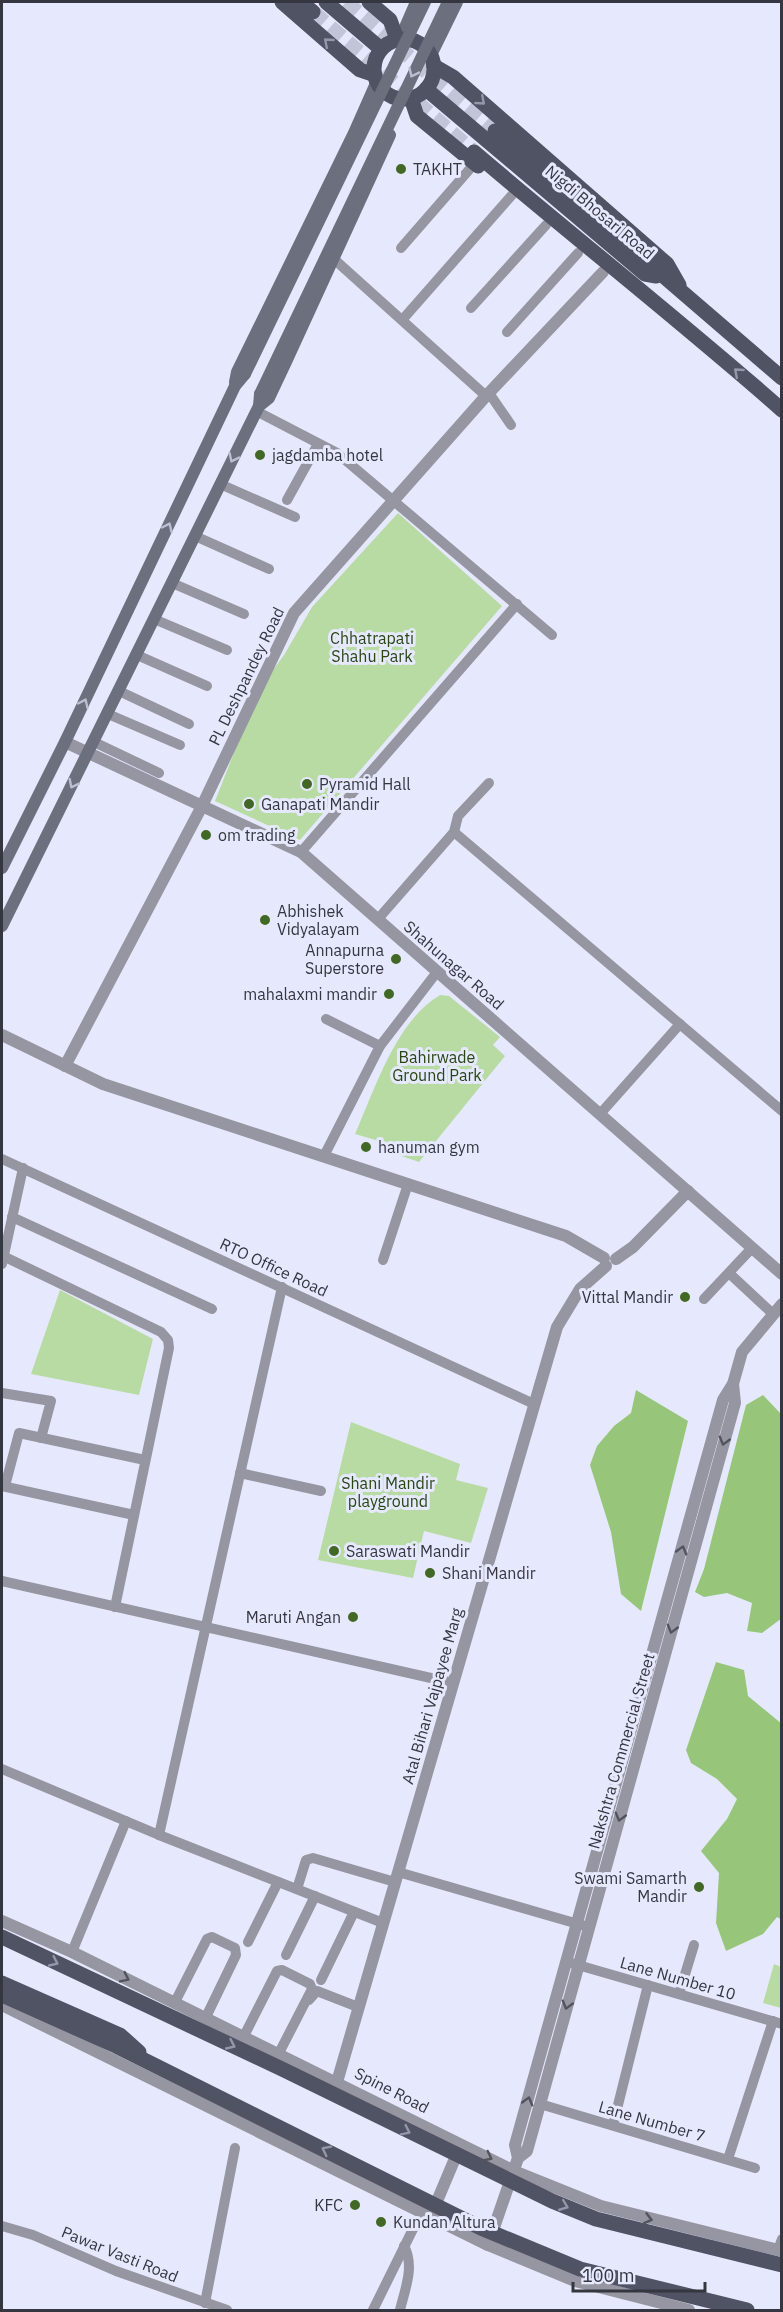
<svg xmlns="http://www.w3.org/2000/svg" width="783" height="2312" viewBox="0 0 783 2312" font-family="'IBM Plex Sans',sans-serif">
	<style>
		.green { fill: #b8dba4 }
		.water { fill: #97c67b }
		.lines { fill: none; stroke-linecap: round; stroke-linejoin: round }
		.primary-tunnel { stroke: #c2c5d7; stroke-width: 15; stroke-dasharray: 15 8; stroke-linecap: butt }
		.minor { stroke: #9596a1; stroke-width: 10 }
		.tertiary { stroke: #9596a1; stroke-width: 12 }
		.secondary { stroke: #6c6f7d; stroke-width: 12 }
		.primary { stroke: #505364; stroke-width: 15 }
		.secondary-bridge { stroke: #6c6f7d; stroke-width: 12 }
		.oneway { stroke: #9496a9 }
		.oneway2 { stroke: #bbbed0 }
		.oneway3 { stroke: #51535d }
		.poi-dot { fill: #416925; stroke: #e6e9fd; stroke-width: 2 }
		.labels { text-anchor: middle; stroke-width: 6; stroke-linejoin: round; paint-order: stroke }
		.poi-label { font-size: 16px; fill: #343640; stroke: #e6e9fd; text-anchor: start }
		.street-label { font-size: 16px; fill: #343640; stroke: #e6e9fd }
		.park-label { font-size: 16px; fill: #274612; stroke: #e6e9fd }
	</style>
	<rect width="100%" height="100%" fill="#e6e9fd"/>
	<g class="green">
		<path d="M398,513l104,93 -202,234 -85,-39 44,-112 25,-34 28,-48z"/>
		<path d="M440,995l9,1 51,41 -7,8 12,11 -86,106 -32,-11 2,-7 -34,-10c20,-45 41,-113 85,-139z"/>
		<path d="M60,1290l93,49 -14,56 -108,-21z"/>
		<path d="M351,1422l109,42 -4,16 32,8 -17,55 -47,-12 -11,47 -95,-18z"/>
		<path d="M774,1964l7,3v41l-18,-5z"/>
	</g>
	<g class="water">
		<path d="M636,1390l52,31 -47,190 -20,-17 -10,-62 -21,-67 7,-19 17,-20 17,-13z"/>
		<path d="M763,1395l18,19 1,204 -20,15 -15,-2 5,-28 -25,-10 -23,4 -9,-5 9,-23 42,-164z"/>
		<path d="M716,1662l28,8 4,26 34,28 -1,195 -4,-2 -14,17 -37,17 -10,-28 3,-50 -18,-22 26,-32 10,-20 -20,-20 -26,-16 -5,-13z"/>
	</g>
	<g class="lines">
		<g class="primary-tunnel">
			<path d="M346,2l149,129"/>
			<path d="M313,12l161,140"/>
		</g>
		<g class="minor">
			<path d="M401,248l74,-85"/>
			<path d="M335,260l151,136"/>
			<path d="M471,308l75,-83"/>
			<path d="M403,319l109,-124"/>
			<path d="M507,332l71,-79"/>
			<path d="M489,393l22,32"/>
			<path d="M256,411l81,42 215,182"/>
			<path d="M220,484l75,33"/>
			<path d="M287,500l31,-56"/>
			<path d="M195,536l74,33"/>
			<path d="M172,583l72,31"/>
			<path d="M154,619l73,31"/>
			<path d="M137,655l70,31"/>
			<path d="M119,691l70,33"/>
			<path d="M108,714l72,31"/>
			<path d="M94,742l65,31"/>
			<path d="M454,832l328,279"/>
			<path d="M301,852l216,-248"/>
			<path d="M378,919l76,-87 4,-16 31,-33"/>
			<path d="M326,1019l54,27"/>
			<path d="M600,1114l80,-90"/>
			<path d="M324,1156l56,-110 57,-74"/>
			<path d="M2,1159l532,245"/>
			<path d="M12,1217l200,92"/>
			<path d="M3,1256l158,76 7,8 1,8 -54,259"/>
			<path d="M383,1260l25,-76"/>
			<path d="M2,1264l21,-96"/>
			<path d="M729,1273l44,41"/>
			<path d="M704,1299l48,-51"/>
			<path d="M2,1393l49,8 -10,37"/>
			<path d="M240,1473l81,18"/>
			<path d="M2,1486l132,29"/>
			<path d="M5,1486l14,-53 126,27"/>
			<path d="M2,1581l451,102"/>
			<path d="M2,1769l157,66 224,88"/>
			<path d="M159,1835l123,-548"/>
			<path d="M398,1872l187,54"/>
			<path d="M297,1889l9,-29 7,-2 82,24"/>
			<path d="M248,1942l30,-60"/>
			<path d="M72,1952l54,-131"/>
			<path d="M286,1955l29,-59"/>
			<path d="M571,1963l211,61"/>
			<path d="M321,1980l33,-68"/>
			<path d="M679,1994l15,-49"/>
			<path d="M309,2000l8,-9 41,16"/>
			<path d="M175,2002l32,-63 5,-2 23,11 1,7 -30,62"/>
			<path d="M244,2036l33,-65 5,-1 28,14 2,5 -33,64"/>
			<path d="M540,2104l215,64"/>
			<path d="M613,2125l35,-140"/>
			<path d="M728,2159l45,-138"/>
			<path d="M2,2226l31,9 83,36 111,39"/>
			<path d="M778,2250l4,-11"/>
			<path d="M205,2303l30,-155"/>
			<path d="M373,2310l40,-81 6,-7 11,-5"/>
			<path d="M400,2310c5,-21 15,-44 4,-64"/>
		</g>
		<g class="tertiary">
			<path d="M65,742l236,110 481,422"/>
			<path d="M2,1035l101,49 463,152 38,22"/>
			<path d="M65,1066l136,-258 93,-195 192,-217 117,-124"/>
			<path d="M616,1259l17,-12 55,-56"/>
			<path d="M2,1921l70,31 442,219 87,35 181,45"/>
			<path d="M2,2005l486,240 87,36 114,29"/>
			<path d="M337,2082l220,-755 23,-38 26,-23"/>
			<path d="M518,2158l9,-7 208,-748 -2,-19"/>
			<path d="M432,2213l24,-57"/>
			<path d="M488,2245l30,-87 -3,-13 208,-745 10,-16 9,-32 40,-48"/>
		</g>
		<g class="secondary">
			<path d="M400,39l16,-37"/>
			<path d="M431,55l26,-53"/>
			<path d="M235,382l2,-10 117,-239 23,-52"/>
			<path d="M259,406l10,-8 17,-36 104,-227"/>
			<path d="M2,868l63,-126 170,-356 10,-12"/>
			<path d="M2,926l257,-520 1,-12"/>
		</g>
		<g class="primary">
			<path d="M282,2l78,68 15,5"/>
			<path d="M301,2l12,10"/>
			<path d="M326,2l55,47"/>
			<path d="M369,2l21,18 7,19"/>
			<circle cx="404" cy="69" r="30"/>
			<path d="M434,66l19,11 214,187 12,21"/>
			<path d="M426,89l219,185 11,2"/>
			<path d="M411,98l6,18 61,50"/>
			<path d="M495,131l287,247"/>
			<path d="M474,152c102,87 207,169 308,258"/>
			<path d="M2,1937l280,132 270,132 44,18 186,46"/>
			<path d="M2,1983l118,52 19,17"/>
			<path d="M2,1995l114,51 365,182 99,41 167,41"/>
		</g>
		<g class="secondary-bridge">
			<path d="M245,374l180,-372"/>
			<path d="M260,394l188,-392"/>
		</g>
	</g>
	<defs><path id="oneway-chevron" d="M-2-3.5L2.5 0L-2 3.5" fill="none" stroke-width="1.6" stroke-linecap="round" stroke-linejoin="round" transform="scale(1.5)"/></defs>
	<g class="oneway">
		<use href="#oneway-chevron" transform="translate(328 42) rotate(-139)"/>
		<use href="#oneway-chevron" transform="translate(481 101) rotate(41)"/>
		<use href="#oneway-chevron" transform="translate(738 372) rotate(-139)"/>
		<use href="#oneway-chevron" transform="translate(54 1962) rotate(25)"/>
		<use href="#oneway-chevron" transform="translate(231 2045) rotate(25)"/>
		<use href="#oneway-chevron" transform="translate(406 2131) rotate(26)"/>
		<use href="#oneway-chevron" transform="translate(326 2150) rotate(-153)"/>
		<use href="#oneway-chevron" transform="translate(564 2206) rotate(22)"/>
	</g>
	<g class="oneway2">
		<use href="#oneway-chevron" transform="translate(413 73) rotate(116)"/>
		<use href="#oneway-chevron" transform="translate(233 458) rotate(116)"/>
		<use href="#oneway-chevron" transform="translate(168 527) rotate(-65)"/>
		<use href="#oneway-chevron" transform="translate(84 703) rotate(-65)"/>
		<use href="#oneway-chevron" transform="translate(73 784) rotate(117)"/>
	</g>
	<g class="oneway3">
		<use href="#oneway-chevron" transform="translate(724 1441) rotate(106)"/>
		<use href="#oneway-chevron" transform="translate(682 1550) rotate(-74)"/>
		<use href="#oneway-chevron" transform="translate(672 1629) rotate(106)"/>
		<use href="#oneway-chevron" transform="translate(620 1817) rotate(106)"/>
		<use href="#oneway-chevron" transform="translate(125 1978) rotate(26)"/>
		<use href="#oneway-chevron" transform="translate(567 2005) rotate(106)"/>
		<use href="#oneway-chevron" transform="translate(528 2101) rotate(-74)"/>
		<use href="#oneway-chevron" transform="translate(488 2157) rotate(27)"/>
		<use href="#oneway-chevron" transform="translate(648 2219) rotate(15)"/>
	</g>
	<g class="poi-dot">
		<circle cx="401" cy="169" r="6"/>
		<circle cx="260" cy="455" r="6"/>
		<circle cx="307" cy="784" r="6"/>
		<circle cx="249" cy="804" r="6"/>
		<circle cx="206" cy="835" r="6"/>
		<circle cx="265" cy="920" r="6"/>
		<circle cx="396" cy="959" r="6"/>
		<circle cx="389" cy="994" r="6"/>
		<circle cx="366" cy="1147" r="6"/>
		<circle cx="685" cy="1297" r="6"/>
		<circle cx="334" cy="1551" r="6"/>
		<circle cx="430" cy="1573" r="6"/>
		<circle cx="353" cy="1617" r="6"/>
		<circle cx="699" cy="1887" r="6"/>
		<circle cx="355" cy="2205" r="6"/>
		<circle cx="381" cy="2222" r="6"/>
	</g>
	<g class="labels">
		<g class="poi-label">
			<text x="413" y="175">TAKHT</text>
			<text x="272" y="461">jagdamba hotel</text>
			<text x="319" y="790">Pyramid Hall</text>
			<text x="261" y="810">Ganapati Mandir</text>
			<text x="218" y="841">om trading</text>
			<text x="277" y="917">Abhishek<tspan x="277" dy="18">Vidyalayam</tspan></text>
			<text x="384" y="956" text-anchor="end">Annapurna<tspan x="384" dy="18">Superstore</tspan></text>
			<text x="377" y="1000" text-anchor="end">mahalaxmi mandir</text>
			<text x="378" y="1153">hanuman gym</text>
			<text x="673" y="1303" text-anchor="end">Vittal Mandir</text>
			<text x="346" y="1557">Saraswati Mandir</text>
			<text x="442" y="1579">Shani Mandir</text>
			<text x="341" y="1623" text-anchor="end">Maruti Angan</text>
			<text x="687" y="1884" text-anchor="end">Swami Samarth<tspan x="687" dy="18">Mandir</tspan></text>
			<text x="343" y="2211" text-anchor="end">KFC</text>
			<text x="393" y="2228">Kundan Altura</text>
		</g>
		<g class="street-label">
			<text transform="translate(600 212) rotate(40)" y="6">Nigdi Bhosari Road</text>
			<text transform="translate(246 676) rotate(-64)" y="6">PL Deshpandey Road</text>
			<text transform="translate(454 965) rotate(41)" y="6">Shahunagar Road</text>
			<text transform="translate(274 1267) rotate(25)" y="6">RTO Office Road</text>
			<text transform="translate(432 1696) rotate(-74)" y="6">Atal Bihari Vajpayee Marg</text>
			<text transform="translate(621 1751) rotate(-74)" y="6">Nakshtra Commercial Street</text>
			<text transform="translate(678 1978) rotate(16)" y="6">Lane Number 10</text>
			<text transform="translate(392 2090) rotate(27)" y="6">Spine Road</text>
			<text transform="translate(652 2121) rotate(16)" y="6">Lane Number 7</text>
			<text transform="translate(120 2254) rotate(22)" y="6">Pawar Vasti Road</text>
		</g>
		<g class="park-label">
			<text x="372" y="644">Chhatrapati<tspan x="372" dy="18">Shahu Park</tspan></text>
			<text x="437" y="1063">Bahirwade<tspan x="437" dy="18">Ground Park</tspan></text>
			<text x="388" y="1489">Shani Mandir<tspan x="388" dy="18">playground</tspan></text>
		</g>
	</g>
	<rect width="783" height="2312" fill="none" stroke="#343640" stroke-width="6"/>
	<path d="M573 2282v9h132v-9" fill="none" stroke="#343640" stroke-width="3"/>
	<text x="582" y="2282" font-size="18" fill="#343640" stroke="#e6e9fd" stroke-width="4.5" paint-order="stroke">100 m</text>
</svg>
